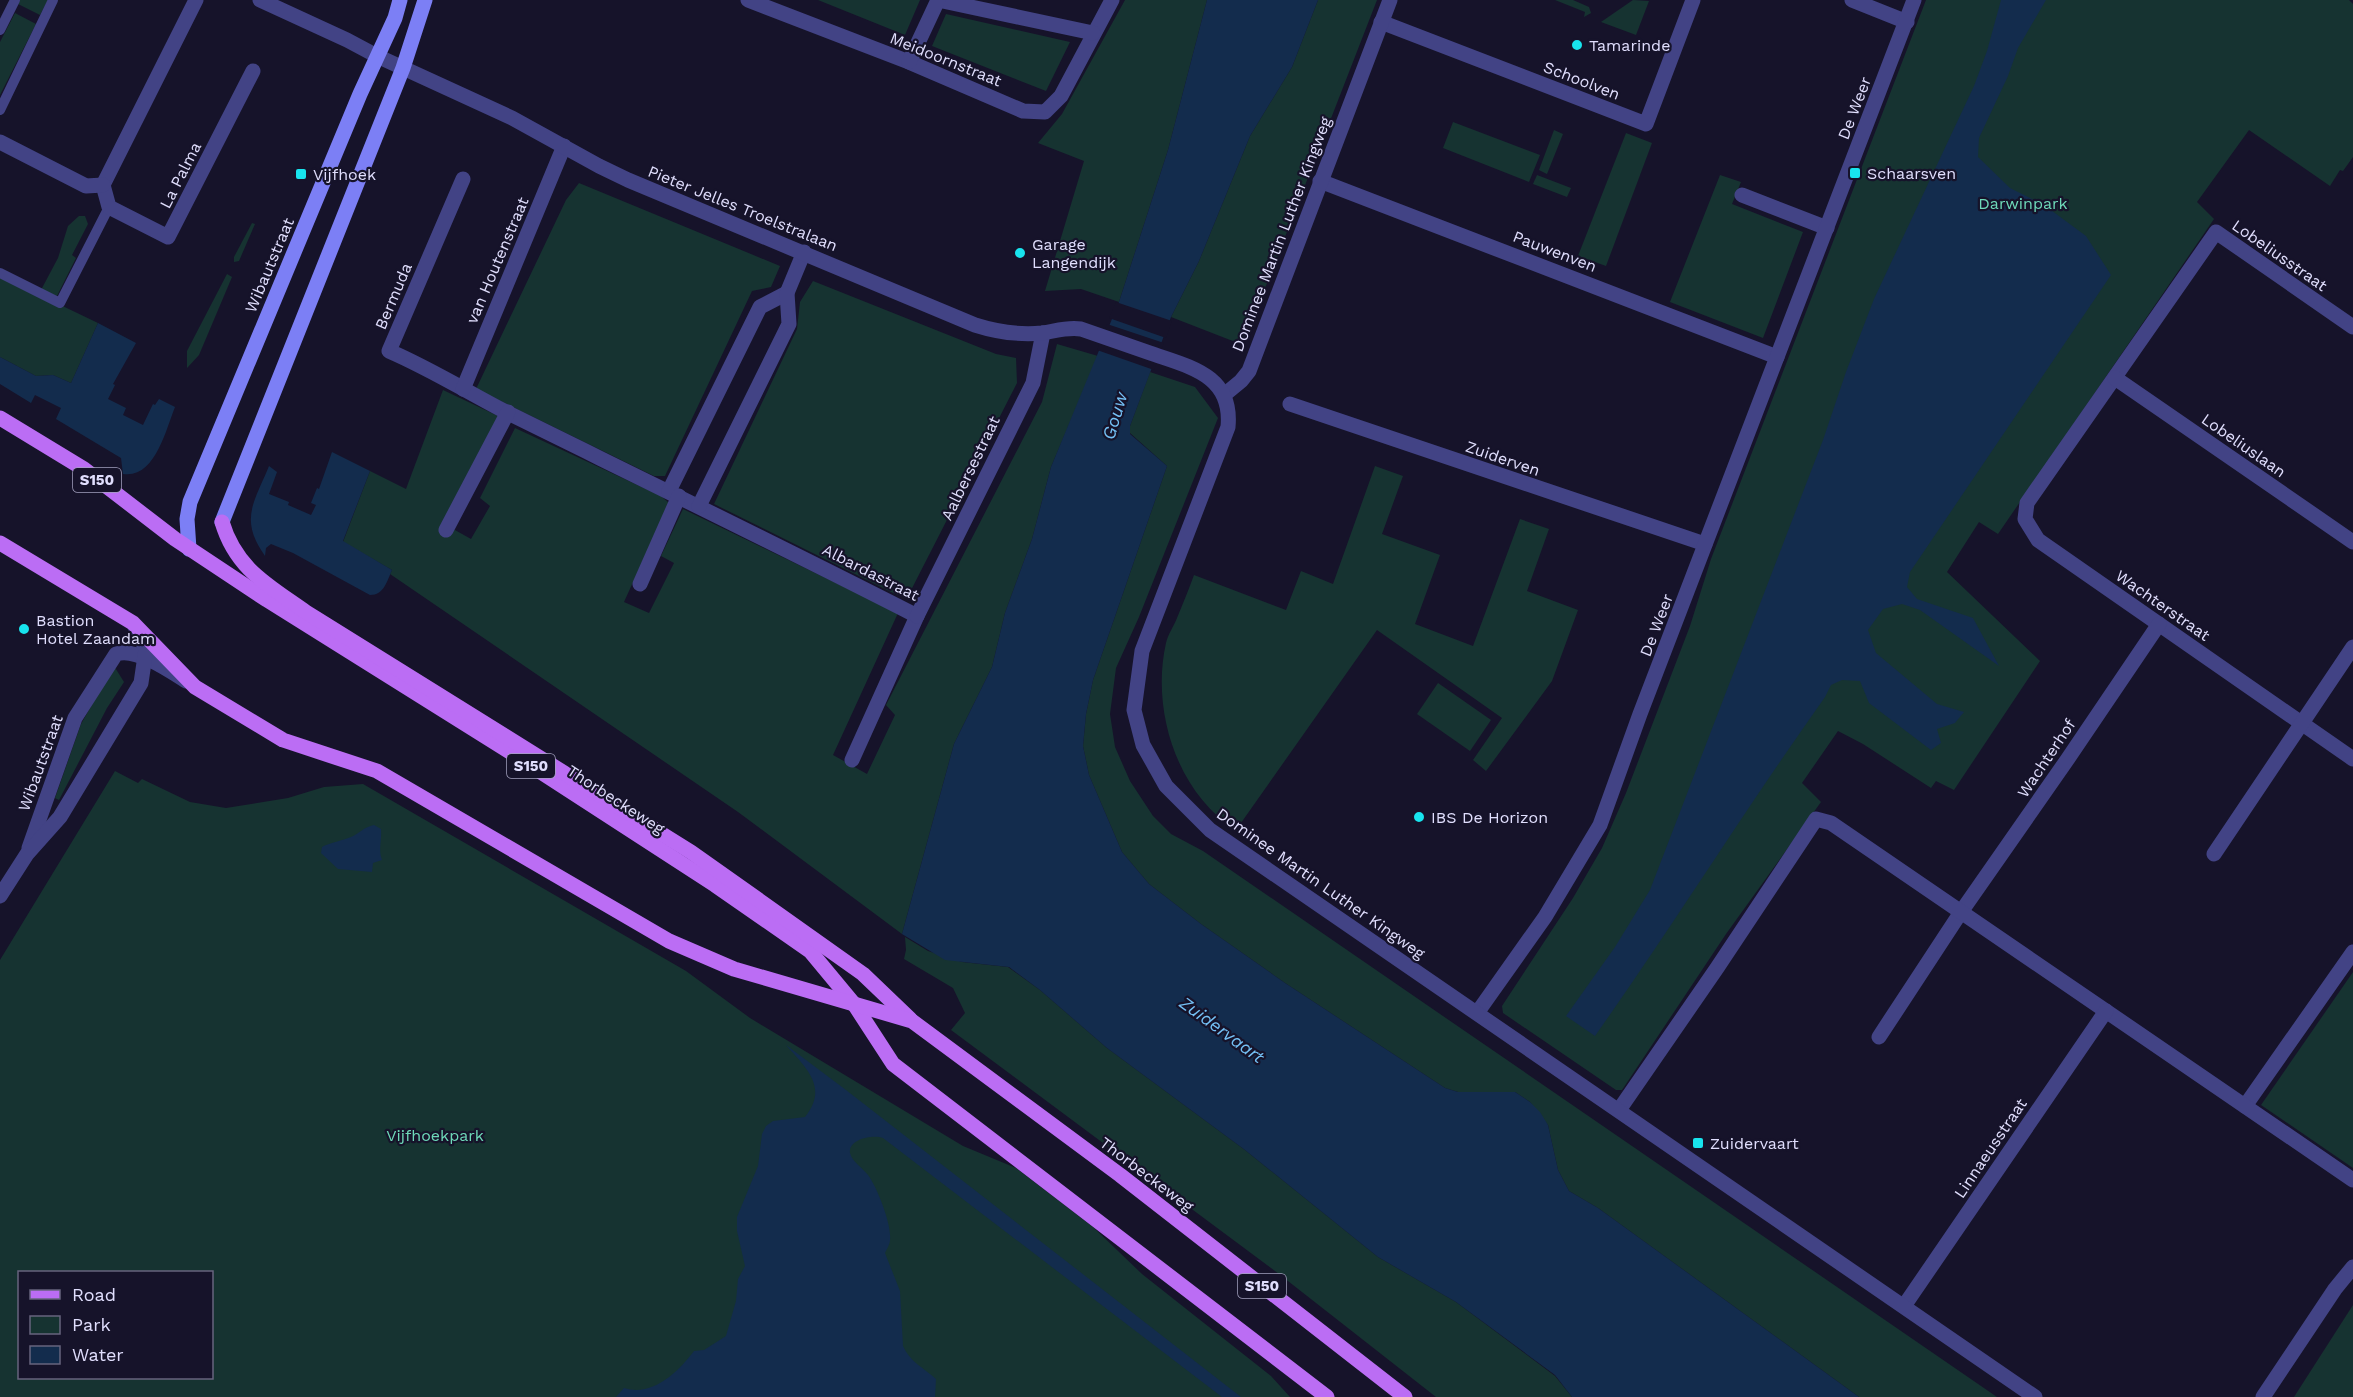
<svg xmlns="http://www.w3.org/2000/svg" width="2353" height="1397" viewBox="0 0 2353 1397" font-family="'Work Sans',sans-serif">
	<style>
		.green { fill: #163331; fill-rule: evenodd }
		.water { fill: #132c4d }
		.pier { fill: #16132a }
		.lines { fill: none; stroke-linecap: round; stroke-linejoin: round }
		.pedestrian { stroke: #424385; stroke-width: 10 }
		.minor { stroke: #424385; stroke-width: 15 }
		.tertiary { stroke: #424385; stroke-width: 15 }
		.secondary { stroke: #7c7ff5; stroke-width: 15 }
		.primary { stroke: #bb6df4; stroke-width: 15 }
		.poi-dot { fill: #18e4ee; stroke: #16132a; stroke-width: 2 }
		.labels { text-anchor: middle; stroke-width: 4.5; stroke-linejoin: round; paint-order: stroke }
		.shield { fill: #16132a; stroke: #a3a1be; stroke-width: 1.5 }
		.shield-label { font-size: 15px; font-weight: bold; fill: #e0defd }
		.poi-label { font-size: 16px; fill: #e0defd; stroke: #16132a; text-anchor: start }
		.street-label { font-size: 16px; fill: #e0defd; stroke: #16132a }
		.park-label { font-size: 16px; fill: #6ed9b9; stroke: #16132a }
		.water-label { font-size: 18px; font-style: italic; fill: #74c0f5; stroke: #16132a }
	</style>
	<rect width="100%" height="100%" fill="#16132a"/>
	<g class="green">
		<path d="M20,0h28l-8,15 -22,-11z"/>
		<path d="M818,0h102l-15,35z"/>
		<path d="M1125,0h82l-39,150 -49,152 -38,-13 -36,2 39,-130 -46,-18 24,-29z"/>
		<path d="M1318,0h59l-134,345 -72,-28 28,-56 51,-125 42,-69z"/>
		<path d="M1555,0h18l16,7 2,6 -7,4 1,-5z"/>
		<path d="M1633,0l16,1 -13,34 -35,-13z"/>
		<path d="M1926,0h423l4,4v153l-10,14 -3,-1 -10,16 -81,-56 -52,72 17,17 -216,315 -19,-12 -32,50 93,89 -86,129 -18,-9 -5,7 -68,-44 -25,-13 -36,52 19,19 -95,132 -104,156h-6l-113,-77 -1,-7 71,-108 29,-50 24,-55 64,-167 21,-67z"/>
		<path d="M15,13l21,11 -36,71v-53z"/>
		<path d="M946,14l124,28 -24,49 -114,-45z"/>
		<path d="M1453,122l87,33 -11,27 -86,-34z"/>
		<path d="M1554,130l9,4 -16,40 -8,-4z"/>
		<path d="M1626,133l26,10 -46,123 -28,-10z"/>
		<path d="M1537,175l34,13 -4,9 -34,-13z"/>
		<path d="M1720,175l21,7 -9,22 71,28 -40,106 -93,-36z"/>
		<path d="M579,183l201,83 -9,21 -19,4 -87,185h-11l-178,-87 90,-189z"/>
		<path d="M79,216h6l3,8 -16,31 4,3 -19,38 -16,-6 17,-32 10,-32z"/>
		<path d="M252,223l3,1 -16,37 -5,1v-5z"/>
		<path d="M227,274l5,3 -33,78 -12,13v-17z"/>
		<path d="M0,276l98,47 -27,60 -18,-8 -17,1 -36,-19z"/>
		<path d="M813,281l183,73 20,4 1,25 -110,215 -14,-5 -179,-89 83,-175 3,-27z"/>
		<path d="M1057,344l41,12 -47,111 -19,72 -27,74 -13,54 -38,77 -52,190 -164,-122 -348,-238 2,-4 -49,-28 27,-71 36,18 37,-99 55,26 -52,109 25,14 19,-33 -10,-8 35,-70 146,68 8,7 -45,99 25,11 25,-50 -13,-7 22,-47 215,104 -65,142 34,19 28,-59 -9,-10 156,-303z"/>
		<path d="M1150,372l45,15 23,31 -79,199 -23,51 -6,46 5,33 15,34 23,35 18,18 32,17 794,546h-138l-261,-189 -29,-17 -11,-21 -10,-45 -18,-23 -15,-10h-57l-13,-4 -160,-105 -84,-59 -52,-40 -27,-32 -33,-77 -6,-29 3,-32 7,-34 74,-214 -37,-33v-7z"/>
		<path d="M1375,466l28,10 -21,58 58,21 -25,69 58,22 47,-127 29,10 -22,62 51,19 -26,71 -66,90 -13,-11 29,-42 -125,-88 -141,200c-60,-38 -85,-121 -70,-187 2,-9 8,-17 11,-25 6,-15 12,-29 17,-43l92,35 15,-39 32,13z"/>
		<path d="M114,666l10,16 -17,26 -48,92 -4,-2 26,-74z"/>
		<path d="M1438,683l53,37 -21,31 -53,-37z"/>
		<path d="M115,771l23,12 4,-4 48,23 36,6 62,-10 36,-11 39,-3 323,187 64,47 213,128 53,22 77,59 49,47 129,102 19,21h-1290v-437zM20,1272h192v106h-192z"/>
		<path d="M905,937l23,14 34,11 46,5 32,23 67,58 138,102 133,107 78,45 99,74 17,21h-136l-157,-123 -328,-244 14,-17 -12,-25 -49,-29 2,-9z"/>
		<path d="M2353,972v196l-92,-63z"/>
		<path d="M2353,1305v92h-59z"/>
	</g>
	<g class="water">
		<path d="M1207,0h111l-26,67 -42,69 -51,125 -28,56 -41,109v8l37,32 -74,214 -7,34 -3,32 6,29 33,77 27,32 52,40 84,59 160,105 13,4h57l15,10 10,10 8,13 10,45 11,21 29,17 261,189h-287l-17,-22 -99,-73 -78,-45 -133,-107 -138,-102 -67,-58 -31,-23 -64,-7 -43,-26 52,-190 38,-77 13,-54 27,-74 19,-72 68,-165 49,-152z"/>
		<path d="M2001,0h45l-28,48 -10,28 -29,62 -1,19 32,31 34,17 42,31 25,39 -201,297 -3,15 10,12 56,19 26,48 -79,-56 -18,-6 -19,5 -15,21 8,23 61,51 27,8 -9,11 -18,6 4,14 -10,7 -62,-47 -9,-22 -18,-1 -11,5 -6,12c-79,111 -151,227 -230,339l-29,-20 49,-69 35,-57 173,-450 23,-68 28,-73 100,-213 13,-35z"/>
		<path d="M98,323l38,20 -23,41 2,1 -7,14 18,9 -3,7 20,10 10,-21 2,1 4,-6 16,8c-9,22 -20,72 -52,67l-2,-16 -65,-39 5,-11 -26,-13 -4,8 -31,-19v-27l36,19 17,-1 18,8z"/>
		<path d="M332,452l38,19 -27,70 49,29c-5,11 -8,25 -22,25l-77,-42 -22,-9 -5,4 -1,8c-26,-37 -11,-53 4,-90l8,6 -8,22 20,8 -1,3 23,10 5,-10 -5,-2 6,-15 2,1z"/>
		<path d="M374,825l7,4c1,12 -3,20 1,31l-9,3 -1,9 -34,-3 -17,-16 1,-6c9,-5 20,-6 29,-10 9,-4 13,-10 23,-12z"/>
		<path d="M786,1045l60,45 395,307h-19l-339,-259c-10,-4 -35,1 -33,15 2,9 13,15 18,22 9,12 24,50 22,65 0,4 -3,9 -5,13l15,38 3,55c6,15 22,23 33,33l-1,18h-319l8,-9c29,9 54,-16 70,-37l10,-1 22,-14 10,-35 2,-22 7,-13 -8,-35v-14l21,-51 4,-32 4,-8 7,-5 32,-4c24,-30 1,-49 -19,-72z"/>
	</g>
	<g class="pier">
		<path d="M1116,302l56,19 -6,17 -57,-20z"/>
		<path d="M1107,324l57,19 -10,27 -57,-20z"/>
	</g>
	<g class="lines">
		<g class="pedestrian">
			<path d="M0,30l15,-30"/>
			<path d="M0,110l53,-110"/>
			<path d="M0,273l60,30 49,-96"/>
		</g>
		<g class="minor">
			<path d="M196,0l-93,185 6,22 59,30 85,-166"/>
			<path d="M260,0l87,40 30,16"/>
			<path d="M748,0l161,62 114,49 22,1 16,-16 51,-96"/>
			<path d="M938,0l155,33"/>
			<path d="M1852,0l55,22"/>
			<path d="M1381,22l265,102 47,-124"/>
			<path d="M909,62l29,-62"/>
			<path d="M0,142l86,44 17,-1"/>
			<path d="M463,179l-74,172c42,18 80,42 121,63 136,67 272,133 407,202l-65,144"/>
			<path d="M1320,181l457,176"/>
			<path d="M1742,195l85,33"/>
			<path d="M2353,327l-137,-95 -189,271 -2,16 13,21 315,219"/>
			<path d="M2115,378l238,164"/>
			<path d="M463,389l101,-243"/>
			<path d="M1224,395l17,-14 8,-10 141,-371"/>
			<path d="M1290,404l415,140"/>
			<path d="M669,491l91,-184 27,-14"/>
			<path d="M699,506l90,-182 -2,-31 17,-41"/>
			<path d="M446,530l62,-118"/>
			<path d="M640,584l39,-88"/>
			<path d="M917,616l116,-233 10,-50"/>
			<path d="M2214,854l139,-207"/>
			<path d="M1477,1013l68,-96 55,-92 40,-111 274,-714"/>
			<path d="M1879,1037l82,-125 106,-152 92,-136"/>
			<path d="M2245,1106l108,-154"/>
			<path d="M1619,1110l98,-142 99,-149 15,4 522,357"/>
			<path d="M1904,1306l202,-295"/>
			<path d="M2263,1397l72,-108 18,-22"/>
		</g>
		<g class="tertiary">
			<path d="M377,56l135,62 87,48 29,14 347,145c22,7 45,10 67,8 14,-2 24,-6 39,-4 23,8 46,16 69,24 40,14 83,22 78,74l-86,224 -8,59 9,35 23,41 44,44 825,567"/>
			<path d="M29,848l46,-130 41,-64c19,-7 53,16 70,27"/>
			<path d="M0,896l27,-42 33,-37 81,-134 5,-34 -11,-22"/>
		</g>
		<g class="secondary">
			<path d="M222,522l181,-454 22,-68"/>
			<path d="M189,549l-2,-30 3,-17 170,-408 35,-76 5,-18"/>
		</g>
		<g class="primary">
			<path d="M0,418l84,51 91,70 92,61 246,154 202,131 95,66 44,53 39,60 434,333"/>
			<path d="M222,522c14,47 46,63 84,90l385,240 172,122 47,45"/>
			<path d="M0,543l133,80 62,64 88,53 94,31 292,170 65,28 178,52 208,154 285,222"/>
		</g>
	</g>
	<g class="poi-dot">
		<circle cx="1577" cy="45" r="6"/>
		<rect x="1849" y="167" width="12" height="12" rx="3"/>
		<rect x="295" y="168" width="12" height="12" rx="3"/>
		<circle cx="1020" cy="253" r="6"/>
		<circle cx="24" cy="629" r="6"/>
		<circle cx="1419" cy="817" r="6"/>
		<rect x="1692" y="1137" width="12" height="12" rx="3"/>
	</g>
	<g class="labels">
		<g class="shield">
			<rect x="73" y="468" width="48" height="24" rx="4.5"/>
			<rect x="507" y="754" width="48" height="24" rx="4.5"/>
			<rect x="1238" y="1274" width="48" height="24" rx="4.5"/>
		</g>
		<g class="shield-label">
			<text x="97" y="485">S150</text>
			<text x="531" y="771">S150</text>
			<text x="1262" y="1291">S150</text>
		</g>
		<g class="poi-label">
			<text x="1589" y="51">Tamarinde</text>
			<text x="1867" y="179">Schaarsven</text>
			<text x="313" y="180">Vijfhoek</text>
			<text x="1032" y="250">Garage<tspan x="1032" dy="18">Langendijk</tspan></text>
			<text x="36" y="626">Bastion<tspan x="36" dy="18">Hotel Zaandam</tspan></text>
			<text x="1431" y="823">IBS De Horizon</text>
			<text x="1710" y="1149">Zuidervaart</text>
		</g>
		<g class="street-label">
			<text transform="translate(946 59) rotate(22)" y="6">Meidoornstraat</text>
			<text transform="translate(1582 80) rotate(21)" y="6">Schoolven</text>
			<text transform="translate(1854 108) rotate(-69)" y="6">De Weer</text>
			<text transform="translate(180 175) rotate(-63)" y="6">La Palma</text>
			<text transform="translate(743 208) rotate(22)" y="6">Pieter Jelles Troelstralaan</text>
			<text transform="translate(1281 234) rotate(-69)" y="6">Dominee Martin Luther Kingweg</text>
			<text transform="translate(1555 251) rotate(21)" y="6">Pauwenven</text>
			<text transform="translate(2280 255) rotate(35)" y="6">Lobeliusstraat</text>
			<text transform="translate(497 260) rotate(-67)" y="6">van Houtenstraat</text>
			<text transform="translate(269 265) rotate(-67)" y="6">Wibautstraat</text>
			<text transform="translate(393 296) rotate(-67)" y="6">Bermuda</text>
			<text transform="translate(2244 445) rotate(35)" y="6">Lobeliuslaan</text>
			<text transform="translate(1503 458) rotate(19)" y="6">Zuiderven</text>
			<text transform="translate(970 468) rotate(-64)" y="6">Aalbersestraat</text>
			<text transform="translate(871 572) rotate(27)" y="6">Albardastraat</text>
			<text transform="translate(2163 605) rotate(35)" y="6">Wachterstraat</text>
			<text transform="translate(1656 625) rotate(-69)" y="6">De Weer</text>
			<text transform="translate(2046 758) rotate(-56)" y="6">Wachterhof</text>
			<text transform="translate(40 763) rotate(-70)" y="6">Wibautstraat</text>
			<text transform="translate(616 799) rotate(33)" y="6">Thorbeckeweg</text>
			<text transform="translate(1321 883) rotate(35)" y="6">Dominee Martin Luther Kingweg</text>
			<text transform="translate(1990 1148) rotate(-56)" y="6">Linnaeusstraat</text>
			<text transform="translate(1147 1174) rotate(37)" y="6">Thorbeckeweg</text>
		</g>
		<g class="park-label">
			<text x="2023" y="209">Darwinpark</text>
			<text x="435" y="1141">Vijfhoekpark</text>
		</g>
		<g class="water-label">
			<text transform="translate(1115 416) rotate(-73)" y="6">Gouw</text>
			<text transform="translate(1222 1030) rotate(36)" y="6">Zuidervaart</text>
		</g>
	</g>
	<rect x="18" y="1271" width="195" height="108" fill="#16132a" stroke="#67647e" stroke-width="1.5"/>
	<rect x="30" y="1290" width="30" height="9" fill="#bb6df4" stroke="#67647e" stroke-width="1.5"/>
	<text x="72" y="1301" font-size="18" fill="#e0defd">Road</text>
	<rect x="30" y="1316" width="30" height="18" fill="#163331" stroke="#67647e" stroke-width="1.5"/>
	<text x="72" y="1331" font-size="18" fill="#e0defd">Park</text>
	<rect x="30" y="1346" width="30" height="18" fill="#132c4d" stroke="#67647e" stroke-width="1.5"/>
	<text x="72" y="1361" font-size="18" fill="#e0defd">Water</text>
</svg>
